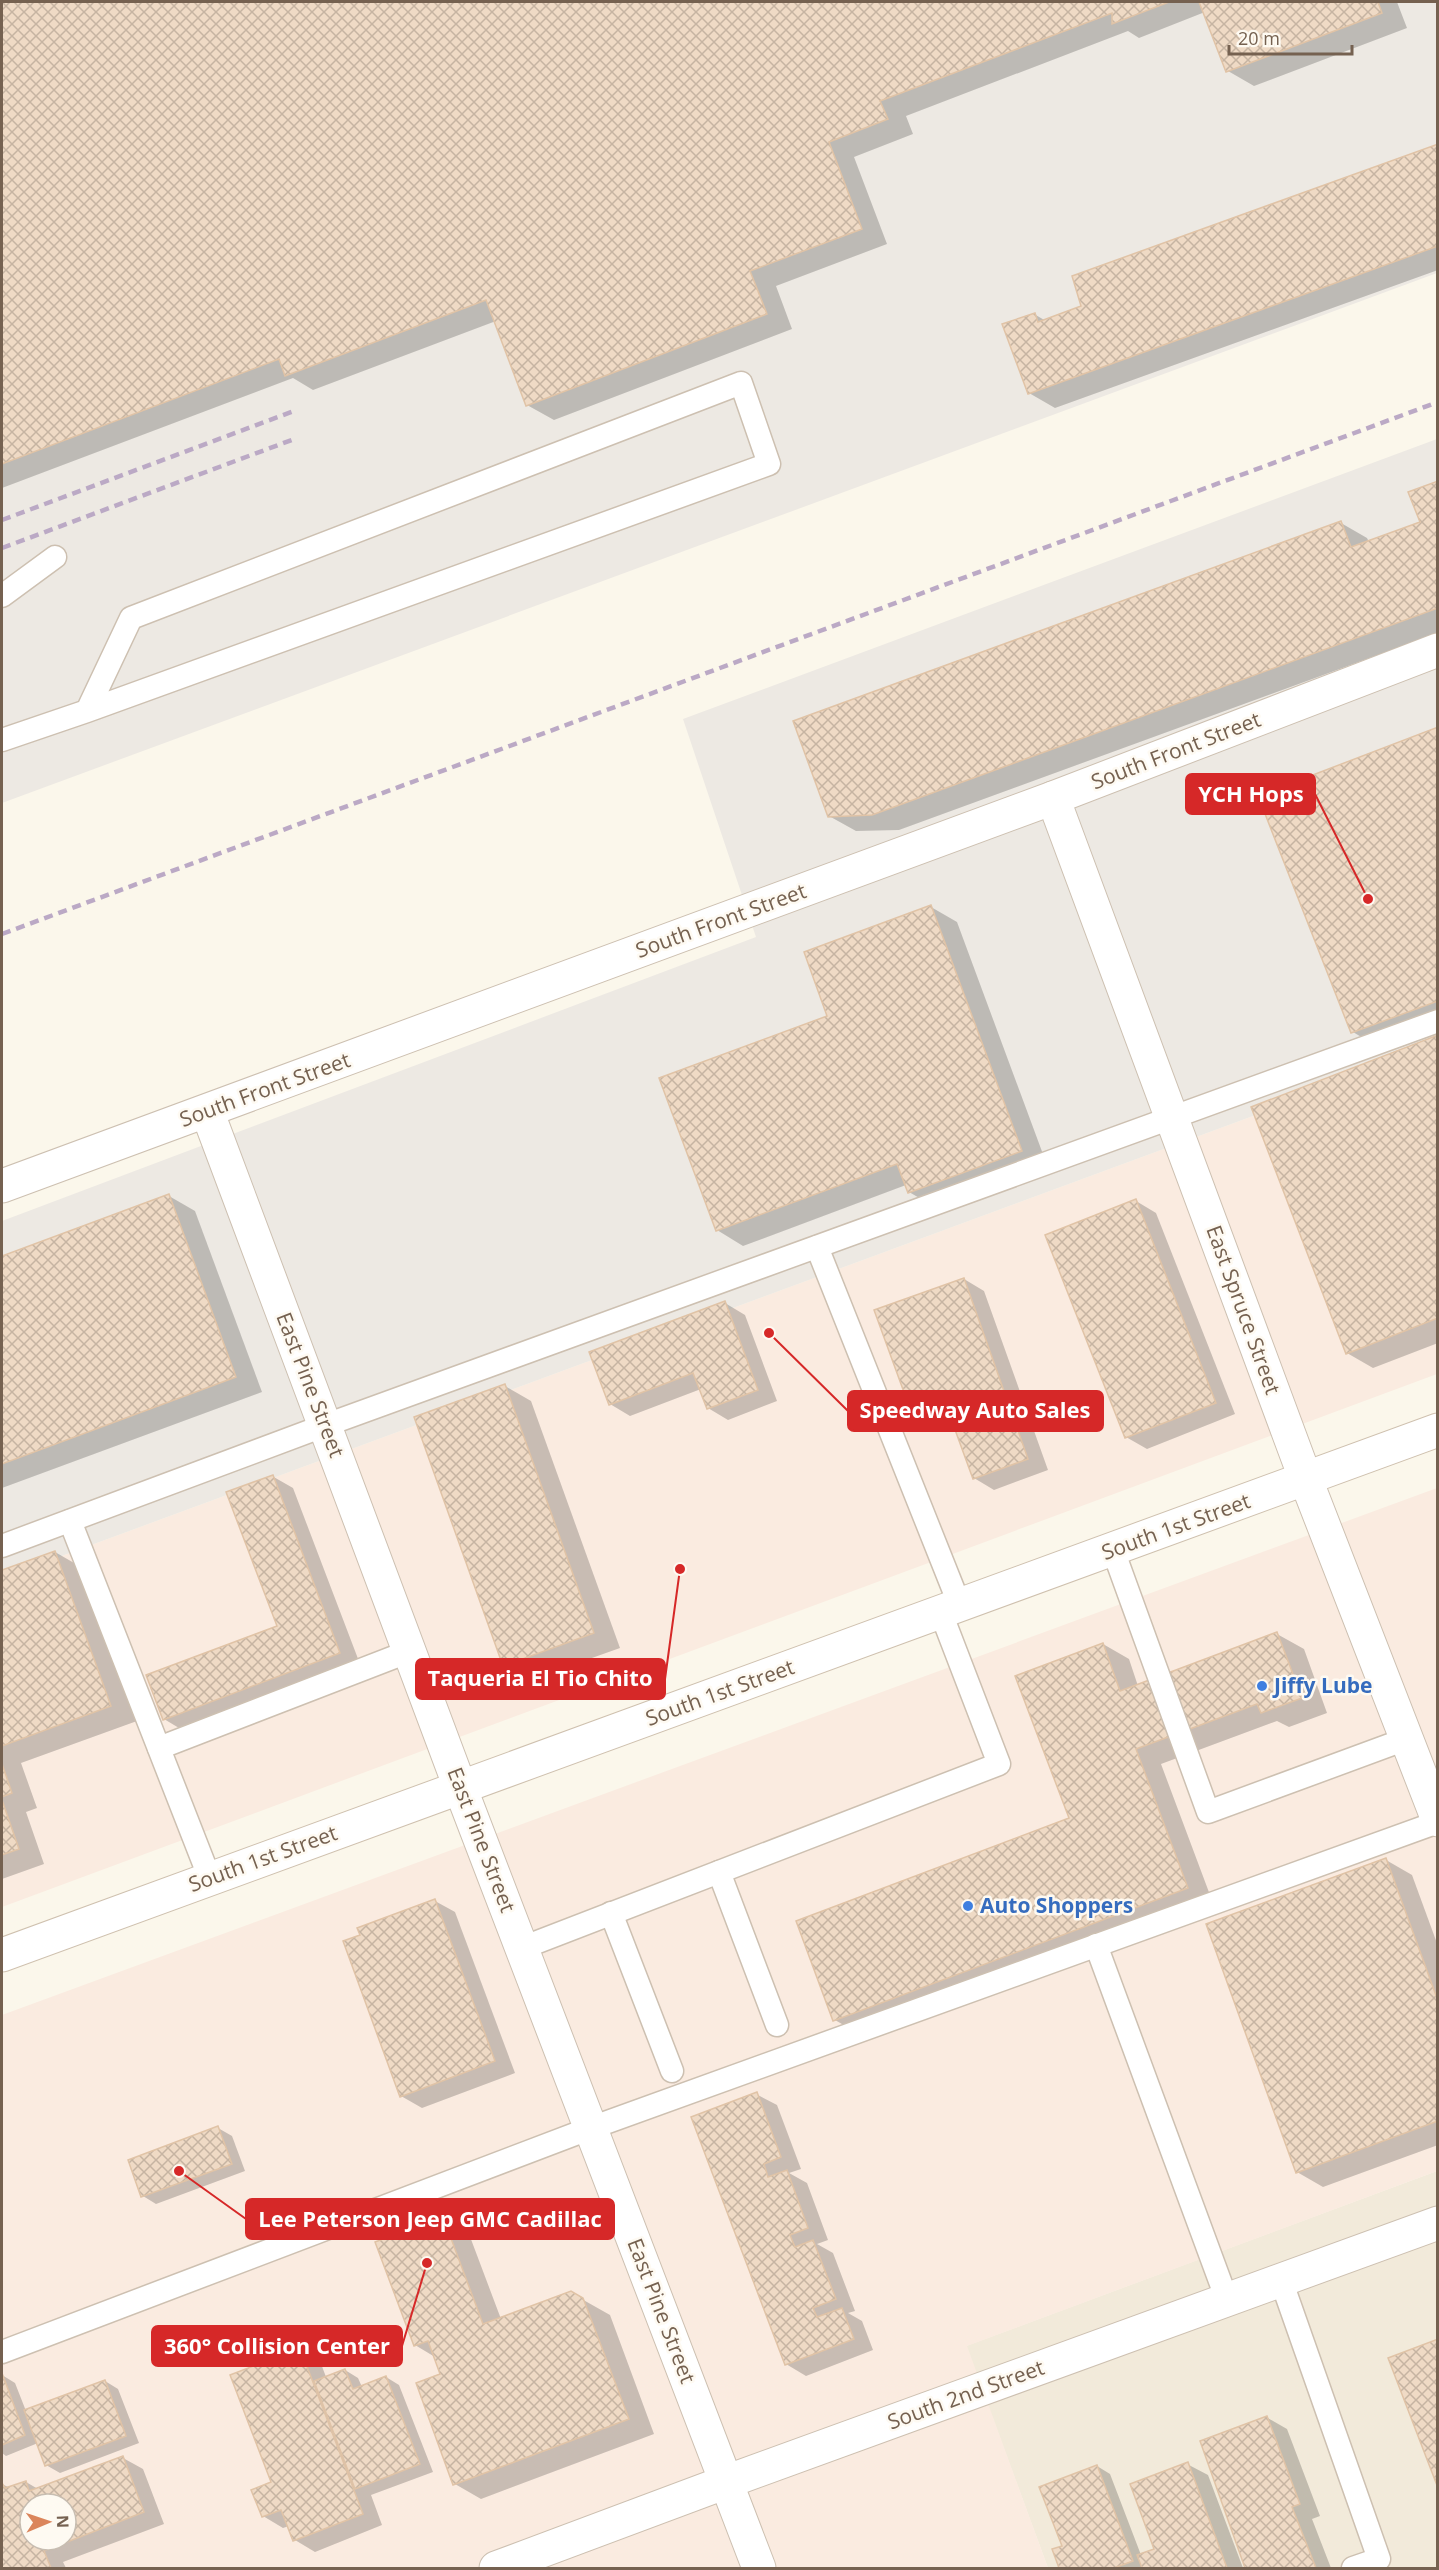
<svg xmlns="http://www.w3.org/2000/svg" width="1439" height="2570" viewBox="0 0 1439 2570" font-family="'Open Sans',sans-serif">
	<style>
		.residential { fill: #f2eada }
		.commercial { fill: #faebe0; fill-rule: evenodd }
		.industrial { fill: #ede9e3 }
		.shadow { fill: #0003; fill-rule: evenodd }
		.building { fill: url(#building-cross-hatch); stroke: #e0c3a6; stroke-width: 1.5; fill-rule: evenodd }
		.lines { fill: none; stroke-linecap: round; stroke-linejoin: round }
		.service-casing { stroke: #cdc0b1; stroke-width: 25 }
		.minor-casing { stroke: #cdc0b1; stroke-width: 35 }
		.secondary-casing { stroke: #cfc1af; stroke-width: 35 }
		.service { stroke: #fff; stroke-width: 22 }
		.minor { stroke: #fff; stroke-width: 33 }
		.secondary { stroke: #fff; stroke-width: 33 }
		.rail { stroke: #bba9c5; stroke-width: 4.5; stroke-dasharray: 9 6; stroke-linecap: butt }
		.shop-dot { fill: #3f7fe0; stroke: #fefaf2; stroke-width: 2 }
		.labels { text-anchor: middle; stroke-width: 5; stroke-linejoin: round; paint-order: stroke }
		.street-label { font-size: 21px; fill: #756150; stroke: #fefaf2 }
		.shop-label { font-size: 21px; font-weight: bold; fill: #366cbe; stroke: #fefaf2; text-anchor: start }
		.leader { fill: none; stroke: #d62828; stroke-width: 2 }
		.callout-dot { fill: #d62828; stroke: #fefaf2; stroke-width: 2 }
		.callout { fill: #d62828; stroke: #d62828; stroke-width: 2 }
		.callout-label { font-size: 22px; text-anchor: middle; font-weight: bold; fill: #fff }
	</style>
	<defs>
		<pattern id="building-cross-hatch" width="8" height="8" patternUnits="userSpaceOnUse" patternTransform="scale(1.5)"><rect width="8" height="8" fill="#efdac5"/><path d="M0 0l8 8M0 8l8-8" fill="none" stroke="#c6b4a2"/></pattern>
	</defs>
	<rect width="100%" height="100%" fill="#fbf7eb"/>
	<path class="residential" d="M1437,2171v397h-389l-82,-222z"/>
	<g class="commercial">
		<path d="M1437,1048v326l-1435,533v-329z"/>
		<path d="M1437,1488v683l-470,175 81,222h-1046v-553zM30,2504h36v36h-36z"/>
	</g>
	<g class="industrial">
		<path d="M2,2h1435v271l-1435,530z"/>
		<path d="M1437,439v609l-1435,530v-357l754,-284 -73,-218z"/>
	</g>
	<g class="shadow">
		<path d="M2,2h1395l10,26 -153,58 -26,-15 -23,-59 -66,26 -11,-7 -222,85 7,18 -59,23 33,87 -111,42 16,43 -238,91 -27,-15 -31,-84 -183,69 -20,-12 -291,110z"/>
		<path d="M1438,146v124l-383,138 -26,-15 5,-79 12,7 37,-14z"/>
		<path d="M1438,483v150l-539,197 -43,1 -27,-15 512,-293 26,15 2,4 53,-19z"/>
		<path d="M1438,729v291l-65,24 -20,-12z"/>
		<path d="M931,907l26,15 90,243 -112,42 -26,-15 -3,-7 -163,61 -26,-16 112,-213z"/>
		<path d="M1438,1036v307l-65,25 -26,-15z"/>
		<path d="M169,1196l26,15 67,181 -260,96v-230z"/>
		<path d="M1136,1201l20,12 79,201 -88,35 -21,-12z"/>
		<path d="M964,1279l20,12 64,179 -54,20 -20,-12 -20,-58 -20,7 -20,-11z"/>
		<path d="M725,1303l20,12 32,86 -49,19 -20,-12 -7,-19 -71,27 -20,-12z"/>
		<path d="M505,1386l26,15 89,247 -90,32 -26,-15z"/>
		<path d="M272,1476l21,12 67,176 -176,67 -20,-12 114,-92z"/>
		<path d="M55,1552l26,15 56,154 -116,42 16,45 -11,4 18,52 -42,15v-307z"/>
		<path d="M1277,1634l27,15 23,64 -38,14 -12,-6 -116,43 52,139 -352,132 -26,-15 236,-201 32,-175 26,15 9,27z"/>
		<path d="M1386,1860l26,15 26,71v199l-115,42 -26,-15z"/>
		<path d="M435,1901l20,11 60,161 -93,35 -21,-12z"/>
		<path d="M756,2094l21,11 24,64 -12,4 18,10 21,57 -11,4 16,9 22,58 -7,2 14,8 11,29 -67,26 -20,-12 -93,-246z"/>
		<path d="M218,2128l14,8 13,35 -89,33 -13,-8z"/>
		<path d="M443,2219l26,15 32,85 70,-26 39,22 44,119 -173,65 -26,-15 -13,-109 -7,-18 -20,-12z"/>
		<path d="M300,2350l20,11 6,16 19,-7 13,8 4,9 24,-10 13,8 34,87 -62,23 11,30 -67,27 -20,-12 -6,-14 -6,2 -20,-12 10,-33z"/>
		<path d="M2,2375l13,8 11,28 79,-30 13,8 21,54 -79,30 -14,-8 -8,-22 -32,13 -4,-3z"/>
		<path d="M1266,2417l21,12 33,87 -8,3 19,49h-84l-19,-49z"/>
		<path d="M123,2458l20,11 21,55 -101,38 3,6h-64v-84l8,4 16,-6 12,7zM30,2504h36v36h-36z"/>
		<path d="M1187,2464l21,11 35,93h-182l-7,-18 10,-4 33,-80 13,8 31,81 15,-5z"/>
	</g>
	<g class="building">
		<path d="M2,2h1167l-57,22v-11l-232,88 8,18 -59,23 33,87 -112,42 17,43 -241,92 -40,-106 -201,76 -6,-17 -277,105z"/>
		<path d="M1199,2h179l4,11 -156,59z"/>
		<path d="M1438,144v102l-410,148 -26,-70 33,-11 3,9 43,-16 -9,-30z"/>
		<path d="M1438,481v127l-566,207 -44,2 -35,-96 548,-200 10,26 69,-25 -12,-30z"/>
		<path d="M1438,727v274l-87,32 -93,-237z"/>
		<path d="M931,905l91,246 -114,42 -11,-29 -181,67 -57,-153 168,-62 -23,-64z"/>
		<path d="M1438,1035v283l-92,36 -95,-247z"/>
		<path d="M169,1194l67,183 -234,87v-208z"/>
		<path d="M1136,1199l80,204 -91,35 -80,-203z"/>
		<path d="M964,1278l64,181 -55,20 -27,-74 -33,12 -39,-107z"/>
		<path d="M725,1301l33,89 -51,19 -14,-36 -84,32 -20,-53z"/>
		<path d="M505,1384l89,249 -91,33 -89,-249z"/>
		<path d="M273,1475l67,178 -177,67 -17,-45 131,-49 -51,-134z"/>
		<path d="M55,1551l56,155 -109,40v-176z"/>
		<path d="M1277,1632l25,66 -41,15 -4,-9 -121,45 52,139 -355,133 -37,-100 273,-103 -54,-142 88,-33 17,48z"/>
		<path d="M2,1764l10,29 -10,4z"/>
		<path d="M2,1800l17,49 -17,6z"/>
		<path d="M1386,1858l52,143v120l-142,52 -90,-249z"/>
		<path d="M435,1899l60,162 -95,36 -57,-156 17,-6 -3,-7z"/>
		<path d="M757,2092l24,65 -17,7 4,13 19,-7 21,58 -18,7 5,12 18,-7 23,59 -23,9 4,9 25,-9 12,31 -69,26 -94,-248z"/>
		<path d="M218,2126l14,38 -91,33 -13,-37z"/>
		<path d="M443,2217l40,107 88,-33 12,7 46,121 -176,66 -37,-102 24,-9 -12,-33 -14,5 -39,-104z"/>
		<path d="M1438,2339v149l-50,-130z"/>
		<path d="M300,2348l63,166 -70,27 -12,-31 -19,7 -11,-27 20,-8 -41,-107z"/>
		<path d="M345,2369l8,20 33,-13 34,88 -65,25 -41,-108z"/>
		<path d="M2,2373l23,62 -23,10z"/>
		<path d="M105,2380l21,56 -81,30 -21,-56z"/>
		<path d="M1267,2416l33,88 -8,3 24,61h-71l-45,-127z"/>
		<path d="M123,2456l21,56 -100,39 7,17h-49v-85l3,5 21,-7 3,10zM30,2504h36v36h-36z"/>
		<path d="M1188,2462l39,106h-85l-5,-13 17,-6 -24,-65z"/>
		<path d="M1097,2465l36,96 -19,7h-55l-7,-19 10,-3 -23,-59z"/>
	</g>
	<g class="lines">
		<g class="service-casing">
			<g id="service">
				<path d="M2,596l53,-39"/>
				<path d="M2,740l85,-29 682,-247 -28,-81 -610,235 -44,93"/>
				<path d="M817,1247l143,359"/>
				<path d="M70,1521l140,358"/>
				<path d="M2,1546l324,-121 1112,-404"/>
				<path d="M1113,1550l95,262 198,-73"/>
				<path d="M159,1748l251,-97"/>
				<path d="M719,1872l58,153"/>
				<path d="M611,1913l61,158"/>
				<path d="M1096,1945l131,355"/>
				<path d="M522,1948l477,-184 -58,-151"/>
				<path d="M1281,2280l98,279 -26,9"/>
				<path d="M2,2352l589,-224 847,-306"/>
			</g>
		</g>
		<g class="minor-casing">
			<g id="minor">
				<path d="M1053,798l253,682 132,340"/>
				<path d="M207,1111l253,676 299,781"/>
				<path d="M2,1186l1051,-388 385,-148"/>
				<path d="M496,2568l230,-86 712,-259"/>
			</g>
		</g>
		<g class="secondary-casing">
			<path id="secondary" d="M2,1955l1436,-525"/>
		</g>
		<use href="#service" class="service"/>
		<use href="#minor" class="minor"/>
		<use href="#secondary" class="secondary"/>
		<g class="rail">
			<path d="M2,520l292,-109"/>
			<path d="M2,548l295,-110"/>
			<path d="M2,934l1436,-532"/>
		</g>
	</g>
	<g class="shop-dot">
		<circle cx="1262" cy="1686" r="6"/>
		<circle cx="968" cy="1906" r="6"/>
	</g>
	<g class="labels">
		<g class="street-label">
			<text transform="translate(1176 751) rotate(-21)" y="7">South Front Street</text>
			<text transform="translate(721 921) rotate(-20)" y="7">South Front Street</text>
			<text transform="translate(265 1090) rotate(-20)" y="7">South Front Street</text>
			<text transform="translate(1243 1310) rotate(70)" y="7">East Spruce Street</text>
			<text transform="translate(310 1385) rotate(69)" y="7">East Pine Street</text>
			<text transform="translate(1176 1527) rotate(-20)" y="7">South 1st Street</text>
			<text transform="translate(720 1693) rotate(-20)" y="7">South 1st Street</text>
			<text transform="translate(481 1840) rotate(69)" y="7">East Pine Street</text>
			<text transform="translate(263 1859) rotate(-20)" y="7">South 1st Street</text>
			<text transform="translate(661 2311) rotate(69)" y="7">East Pine Street</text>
			<text transform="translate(966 2395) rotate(-20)" y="7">South 2nd Street</text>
		</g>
		<g class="shop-label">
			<text x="1274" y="1693">Jiffy Lube</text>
			<text x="980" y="1913">Auto Shoppers</text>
		</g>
	</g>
	<path class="leader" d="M1368 899L1315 794M769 1333L848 1411M680 1569L665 1679M179 2171L246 2219M427 2263L402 2346"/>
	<g class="callout-dot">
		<circle cx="1368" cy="899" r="6"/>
		<circle cx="769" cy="1333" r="6"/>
		<circle cx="680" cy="1569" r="6"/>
		<circle cx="179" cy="2171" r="6"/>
		<circle cx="427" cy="2263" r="6"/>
	</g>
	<g class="callout">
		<rect x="1186" y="774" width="129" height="40" rx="6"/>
		<rect x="848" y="1391" width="255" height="40" rx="6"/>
		<rect x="416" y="1659" width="249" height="40" rx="6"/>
		<rect x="246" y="2199" width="368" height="40" rx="6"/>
		<rect x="152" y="2326" width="250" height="40" rx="6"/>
	</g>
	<g class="callout-label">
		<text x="1251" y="802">YCH Hops</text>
		<text x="975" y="1418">Speedway Auto Sales</text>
		<text x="540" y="1686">Taqueria El Tio Chito</text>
		<text x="430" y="2227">Lee Peterson Jeep GMC Cadillac</text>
		<text x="277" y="2354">360° Collision Center</text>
	</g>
	<rect width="1439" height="2570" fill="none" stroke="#756150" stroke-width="6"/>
	<g transform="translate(48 2522) rotate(88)"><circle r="28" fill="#fefaf2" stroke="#c7bdb1" stroke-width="1.5"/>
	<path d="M0-4.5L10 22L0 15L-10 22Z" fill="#db855b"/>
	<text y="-9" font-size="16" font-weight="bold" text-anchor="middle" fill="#756150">N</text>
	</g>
	<path d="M1229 45v9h123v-9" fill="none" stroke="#756150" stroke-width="3"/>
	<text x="1238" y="45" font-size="18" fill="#756150" stroke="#fefaf2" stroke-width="4.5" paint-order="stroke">20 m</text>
</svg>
